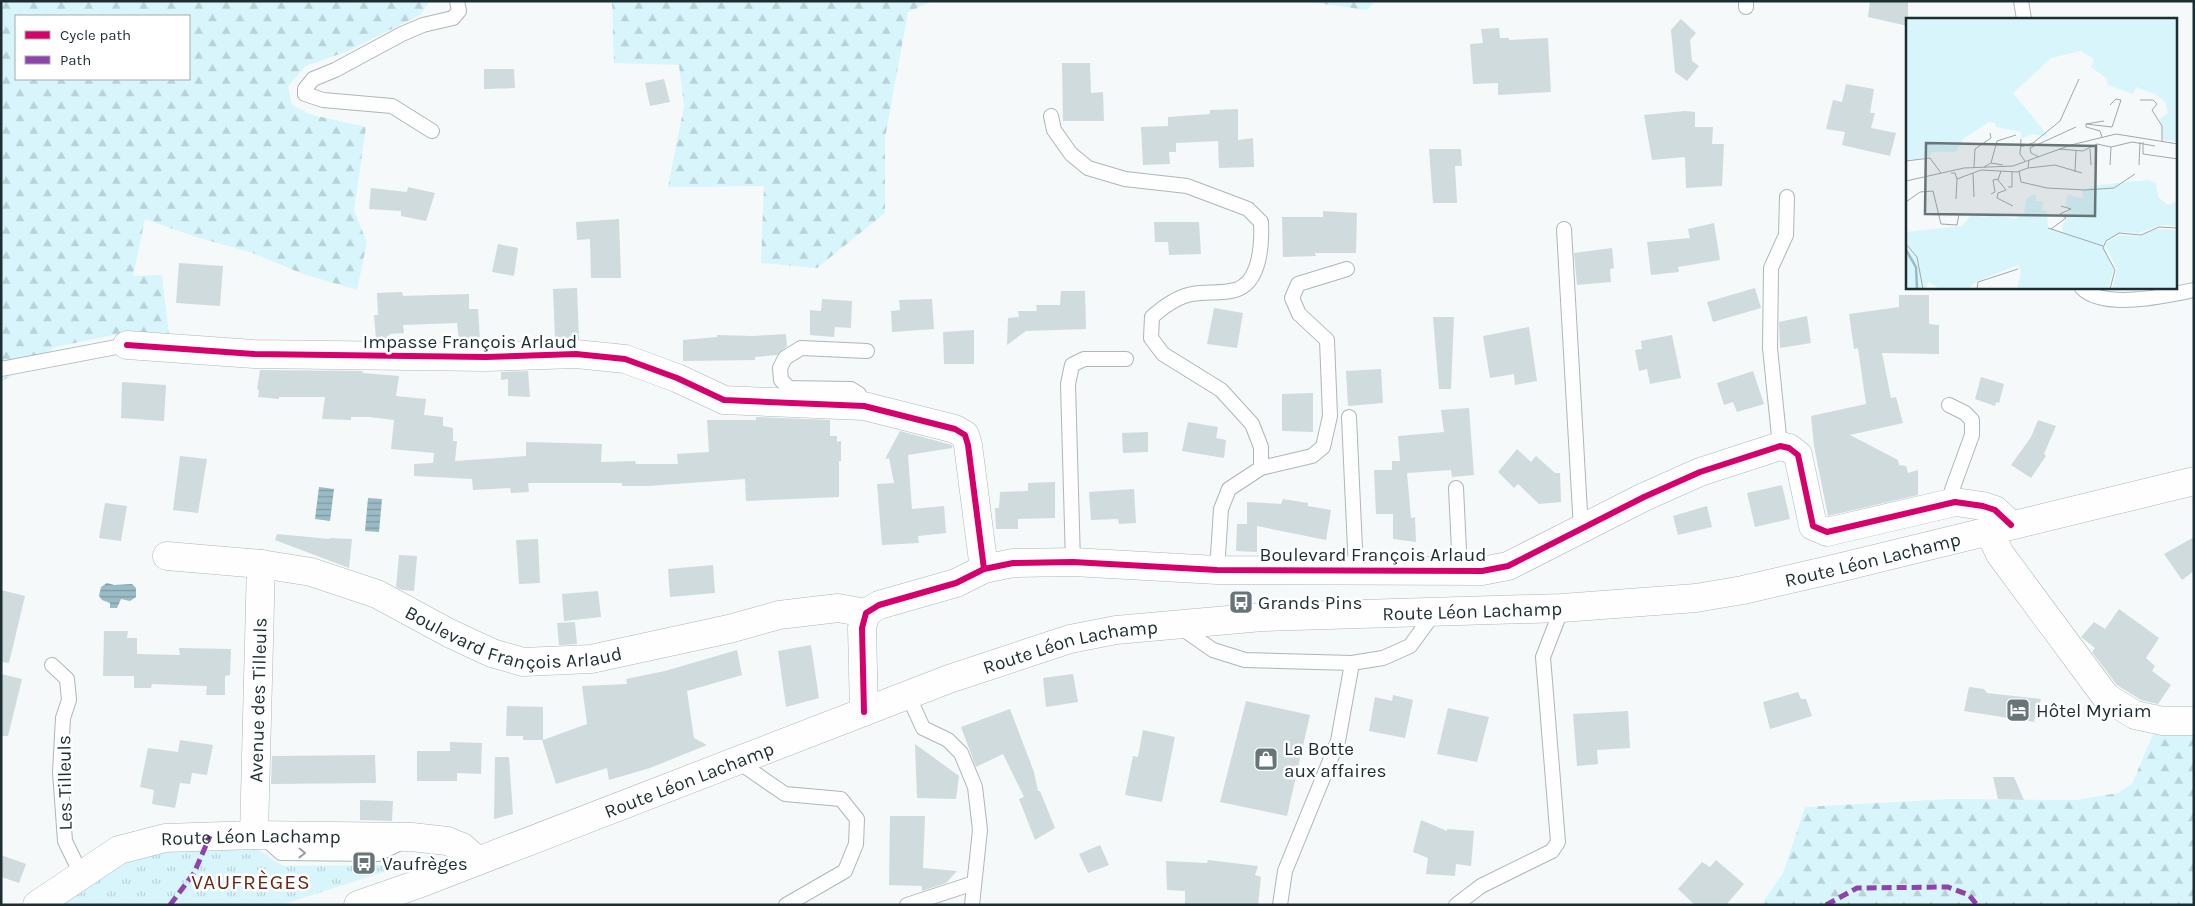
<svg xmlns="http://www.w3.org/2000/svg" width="2195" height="906" viewBox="0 0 2195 906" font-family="Karla,sans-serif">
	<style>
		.grass { fill: url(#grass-tufts) }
		.forest { fill: url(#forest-firs); fill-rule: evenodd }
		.water { fill: url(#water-rules) }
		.building { fill: #d0dbdd }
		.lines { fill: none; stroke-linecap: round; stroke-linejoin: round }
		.lane-casing { stroke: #adb7b9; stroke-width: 16 }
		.street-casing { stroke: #adb7b9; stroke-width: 29 }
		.primary-casing { stroke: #adb7b9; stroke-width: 29 }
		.lane { stroke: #fefefe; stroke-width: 14 }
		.street { stroke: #fefefe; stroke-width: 28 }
		.primary { stroke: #fefefe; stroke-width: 28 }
		.quiet { stroke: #8e44ad; stroke-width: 5; stroke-dasharray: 10 5; stroke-linecap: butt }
		.cycleway-casing { stroke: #fff; stroke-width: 9 }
		.cycleway { stroke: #d6006c; stroke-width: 6 }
		.oneway { stroke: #98a0a2 }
		.labels { text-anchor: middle; stroke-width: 5; stroke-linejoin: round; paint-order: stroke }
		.street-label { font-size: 19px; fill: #1c2e32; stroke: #fff }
		.poi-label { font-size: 19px; fill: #1c2e32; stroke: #fff; text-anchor: start }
		.quarter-label { font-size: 21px; letter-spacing: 1px; fill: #6a2716; stroke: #fff }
		.inset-river { fill: none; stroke: #9abbc5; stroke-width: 2.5 }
		.inset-road { fill: none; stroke: #9ea8aa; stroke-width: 1 }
		.view { fill: #687578; fill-opacity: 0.15; stroke: #687578; stroke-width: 2.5 }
		.inset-edge { fill: none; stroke: #1c2e32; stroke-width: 2.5 }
	</style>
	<defs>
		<pattern id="grass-tufts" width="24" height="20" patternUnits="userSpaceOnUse" patternTransform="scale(1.25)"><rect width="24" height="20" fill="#d8f5fc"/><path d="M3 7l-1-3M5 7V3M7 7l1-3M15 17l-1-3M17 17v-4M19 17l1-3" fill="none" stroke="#b9d2d8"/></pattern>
		<pattern id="forest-firs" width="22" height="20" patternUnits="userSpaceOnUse" patternTransform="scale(1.25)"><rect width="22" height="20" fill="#d8f5fc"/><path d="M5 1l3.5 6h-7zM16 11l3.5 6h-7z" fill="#b9d2d8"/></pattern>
		<pattern id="water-rules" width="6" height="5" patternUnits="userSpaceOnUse" patternTransform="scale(1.25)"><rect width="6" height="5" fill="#9abbc5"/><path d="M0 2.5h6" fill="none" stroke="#7d98a1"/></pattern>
	</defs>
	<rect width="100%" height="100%" fill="#f5f9fa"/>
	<path class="grass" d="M171,849l88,1 24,16 100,-1 23,-6 2,4 -5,3 -122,39h-221l63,-42z"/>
	<g class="forest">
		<path d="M1,1l428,1 -9,13 -72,36 -42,15 -18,20 4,19 20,10 54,12 -12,84 13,31 -10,48 -54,-16 -50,-21 -57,-16 -51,-18 -12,57 29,-1 7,61 -42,-4 -71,15 -55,35zM16,16h173v63h-173z"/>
		<path d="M612,1h321l-25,11 -23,126v75l-68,55 -56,-5 3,-77 -96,1 16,-81 -5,-41 -65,-2z"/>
		<path d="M1303,1h72l-8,9z"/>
		<path d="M2154,732l18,3 22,-1v171h-433l22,-32 22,-66 144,-8 128,1 41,-7 14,-9z"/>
	</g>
	<g class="water">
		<path d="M319,487l15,2 -4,32 -15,-2z"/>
		<path d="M368,498l14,1 -3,33 -14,-1z"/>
		<path d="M107,583l7,2 18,-1 4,4v9l-6,4 -9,-2 -4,9h-7v-5l-8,-3 -3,-4 2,-9z"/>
	</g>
	<g class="building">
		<path d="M1870,1h38v25l-40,-9z"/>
		<path d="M1681,19l15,14 -6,7 2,21 7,5 -12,15 -12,-9 -4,-42z"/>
		<path d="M1499,28l1,10h9v2l39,-2 3,54 -53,3v-12l-25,1 -3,-40 13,-1 -2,-14z"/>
		<path d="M1062,63h28l1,30 12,-1 1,29h-41z"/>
		<path d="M484,69h30l1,19 -31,1z"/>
		<path d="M664,79l6,23 -20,4 -5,-23z"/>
		<path d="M1846,84l28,5 -4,24h5l-4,15 25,5 -6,23 -48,-11 3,-13 -19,-3 7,-29 9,2z"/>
		<path d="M1238,109v31l15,-2 1,29 -35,1 -1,-27 -42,2v9h-7l1,12 -27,1 -2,-38 27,-1v-9l42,-3v-4z"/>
		<path d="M1685,111l10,1v15h18l-1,17h12l-2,42 -36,2 -1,-31 -33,3 -8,-45z"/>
		<path d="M1429,149h32l1,17h-7l2,37h-24z"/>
		<path d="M408,187l27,6 -9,28 -25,-5v-5l-32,-2 2,-21 36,4z"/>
		<path d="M1323,211l34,2 -1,40h-41l1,3 -33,1 -1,-40h41z"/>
		<path d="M619,219l2,59h-30l-1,-39 -13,1 -1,-18z"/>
		<path d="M1154,222h45l2,32 -32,1 -1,-13h-13z"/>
		<path d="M1714,223l6,37 -42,7 1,5 -28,3 -4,-33 43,-4 -2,-9z"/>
		<path d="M498,244l20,4 -4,28 -22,-4z"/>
		<path d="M1612,248l2,20 -4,1 1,13 -34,3 -3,-32z"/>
		<path d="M179,263l44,3 -3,40 -44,-3z"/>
		<path d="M577,288l2,51h-24l-2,-50z"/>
		<path d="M1755,288l6,20 -48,14 -6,-20z"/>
		<path d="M1061,291h24l1,38 -60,2 -19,14 1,-27 11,-1 -1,-6h19l-1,-6h24z"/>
		<path d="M402,292l1,4 66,-2v15h9l2,32h-21l-2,-18 -54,2 1,8 -14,1 -5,6h-9l-2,-25h4l-1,-22z"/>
		<path d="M1899,295h30v29l10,1v29l-57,-1 9,45 5,-1 7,26 -53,12 48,25 1,5 7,1 2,7 10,-3v25l-90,21 -14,-70 -3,-30 55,-12 -8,-56 -4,1 -5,-35 50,-7z"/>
		<path d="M822,299l30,2 -1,27 -16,-1 -1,10 -24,-2v-25l11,1z"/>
		<path d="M932,299l2,30 -42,3 -1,-21 9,-1 -1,-10z"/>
		<path d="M1214,308l29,5 -6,35 -30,-4z"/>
		<path d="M1807,316l4,27 -31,5 -1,-26z"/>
		<path d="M1433,317h21l-3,72h-12z"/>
		<path d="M1529,327l8,54 -22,4 -1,-11 -24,4 -7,-42z"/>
		<path d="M974,330v34h-30l-1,-32z"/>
		<path d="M786,334l1,12 -10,9 -22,2v3l-72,1v-21l34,-3v-2l36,1z"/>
		<path d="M1672,335l9,43 -31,6 -3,-15 -8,2 -4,-21 7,-1 -1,-8z"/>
		<path d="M1381,369l2,34 -35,3 -2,-35z"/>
		<path d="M260,370l103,1 -1,2 37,3 -3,20 30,3 -2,16 19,2v9l10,2v13h4l-2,20 71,-5v-14l76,2 -1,18 34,-1 1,3h42l-1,-10 32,-2 -2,-32h49v-3l74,3v16h7v6l4,-1v20h-2v36l-93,4 -1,-22 -97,7h-26v-3h-94l1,9 -18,1 -1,-5 -37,2 -1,-11 -58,-3v-12l19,-1 1,-10 -43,-4 3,-29 -25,-3h-18v3l-29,-1 3,-22h-46v2l-21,-2 1,-7 -2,-1z"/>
		<path d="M528,371l2,26 -22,-1v-17l-7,1v-8z"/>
		<path d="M1753,371l11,33 -27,8 -4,-10 -9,3 -7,-22z"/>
		<path d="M1981,377l23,7 -5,19 -3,-1 -1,4 -20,-7z"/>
		<path d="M122,382l44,3 -2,36 -43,-3z"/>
		<path d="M1313,393v39l-31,-1v-37z"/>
		<path d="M1469,408l5,67 -22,2 -1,-7 -44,3 4,45 4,-1 1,25 -23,-3v-25h-17l-2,-44h18v-9h8l-2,-25 46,-4 -3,-22z"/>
		<path d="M2038,420l18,6 -12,28 2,2 -15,22 -20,-13 20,-28z"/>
		<path d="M1188,422l30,5 -2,11 10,2 -2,18 -42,-7z"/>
		<path d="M900,431l52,14v3l-44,7 4,54 32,-3 2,27 -28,3 1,7 -37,2 -5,-61 17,-1 -5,-25 -4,1z"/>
		<path d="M1148,432v20l-25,1 -1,-20z"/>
		<path d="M1517,449l14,13 5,-6 19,17h5l1,29 -22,2 -21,-20 -4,4 -16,-16z"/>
		<path d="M180,456l27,3 -9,54 -25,-3z"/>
		<path d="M1055,482v36l-37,1v10h-22l-1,-21h4l1,-16 28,-1v-8z"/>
		<path d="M1782,485l8,34 -35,8 -8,-34z"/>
		<path d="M1134,489l2,34 -17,1 -1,-5 -27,1 -2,-28z"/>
		<path d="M1283,499l25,4v3l23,4 -5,30 -69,-14v26l-21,-1 1,-27h12h-2v-22l34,2z"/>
		<path d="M105,503l22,3 -6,35 -22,-3z"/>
		<path d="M1707,506l5,21 -34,8 -5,-19z"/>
		<path d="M277,534l53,5v-1l22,1 -3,29 -74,-28z"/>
		<path d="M2194,537v34l-12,9 -18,-26z"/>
		<path d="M538,539l2,44 -21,1 -3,-44z"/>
		<path d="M399,555l18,1 -3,35 -12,-1 -6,-3z"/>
		<path d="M713,565l2,28 -45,4 -2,-28z"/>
		<path d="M1,590l24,6 -16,67 -8,-1z"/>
		<path d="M598,591l3,26 -37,4 -2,-27z"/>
		<path d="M2119,609l40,29 -13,20 9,8 -3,5 19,14 -13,19 -17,-4 -24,-15 -25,-33 3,-4 -14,-11 13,-15 11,7z"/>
		<path d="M575,622l2,22 -18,1 -2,-22z"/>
		<path d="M104,631h24l-1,7h10v16l43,1 -1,-7 52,1 -1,26 -5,1v19h-19l1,-9 -55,-2 -1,4h-17v-12h-31z"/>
		<path d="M811,645l8,53 -33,9 -8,-56z"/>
		<path d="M737,650l5,25 -55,16 7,47 13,7 -57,23 -41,12 -2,-12 -51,16 -14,-44h-19v-4h-17l1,-30 36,1v33l44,-16 -5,-38 45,-2 -1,-5 39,-8z"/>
		<path d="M1,674l21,5 -14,57h-7z"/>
		<path d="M1073,674l5,28 -32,5 -3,-29z"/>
		<path d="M1969,687l15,2 3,4 54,6 -7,23 -70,-11z"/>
		<path d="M1798,692l3,7h5l6,17 -42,13 -7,-27z"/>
		<path d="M1393,695l20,5 -8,38 -36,-7 6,-34 17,4z"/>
		<path d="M1246,701l64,14 -23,101 -67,-14z"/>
		<path d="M1448,708l41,9 -12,45 -40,-8z"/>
		<path d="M1010,709l24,63 4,19h2l15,37 -20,12 -16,-41 5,-2 -21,-43 -27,13 -15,-40z"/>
		<path d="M1628,711l2,37 -33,2 1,14 -21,2 -4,-52z"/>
		<path d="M1143,730l32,7 -13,65 -37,-7 8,-39 5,1z"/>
		<path d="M180,740l33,5 -6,30 -15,-2 -2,11 -10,-1 -5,25 -23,-4 2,-14 -14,-3 8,-39 30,4z"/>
		<path d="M450,742l32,1 -1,31 -24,-1v8h-40v-30h33z"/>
		<path d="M915,744l44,32 -3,23 -39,-1z"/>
		<path d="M375,755l1,28 -105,1 1,-28z"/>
		<path d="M495,757h14l4,57 -19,5z"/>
		<path d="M1993,777h21l10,23 -26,-1z"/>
		<path d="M360,800l33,1 -1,20 -32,-1z"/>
		<path d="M890,816h35l-2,52 34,3 -11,12 -24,8v-5l-33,-1z"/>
		<path d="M1421,820l26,11v-2l27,2 -3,35 -15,-2 -1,12 -29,-2 2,-16 -15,-6z"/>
		<path d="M1100,845l9,20 -21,8 -9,-19z"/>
		<path d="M1,855l25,9 -7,19 -18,-6z"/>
		<path d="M1208,860l50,6 -3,9 6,2 -3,28h-73v-14l-18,-1 -1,-29 41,2z"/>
		<path d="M1716,860l28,24 -18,21h-31l-17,-16 24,-27 8,5z"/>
	</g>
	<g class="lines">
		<g class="lane-casing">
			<g id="lane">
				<path d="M2021,1l3,18"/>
				<path d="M1746,7v-6"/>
				<path d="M1051,116l3,14 17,24 17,14 37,11 62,7 61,23 13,13c1,20 0,61 -26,68 -13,4 -29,1 -43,4 -15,3 -29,13 -40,23l-1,21 12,16 58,36 31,34 9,23v21l-32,21 -8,20 -4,61"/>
				<path d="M432,131l-40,-25 -69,-6 -18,-6v-5l8,-10 22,-9 67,-36 21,-9 30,-7 6,-7 -2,-10"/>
				<path d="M1564,229l17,301"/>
				<path d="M2082,288c22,22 84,8 112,2"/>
				<path d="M1,369l126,-24"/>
				<path d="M1949,405l16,8 7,7v15l-20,55 3,12"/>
				<path d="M864,406l-5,-12 -8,-5 -62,-1 -8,-8 -1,-12 5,-10 16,-10 66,3"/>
				<path d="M1349,417l7,154"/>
				<path d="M1780,446l-10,-98 1,-80 15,-33 1,-38"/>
				<path d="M1261,468l51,-12 11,-9 7,-31 -3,-76 -28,-26 -7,-16 6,-14 49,-15"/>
				<path d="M1456,488l4,83"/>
				<path d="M1073,562l-5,-178 4,-19 12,-6h42"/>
				<path d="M1180,627l33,23 32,10 107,3 31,-5 27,-12 25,-34"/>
				<path d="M52,665l15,14 2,21 -6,18 -3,54 5,69 16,33"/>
				<path d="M908,695l15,33 25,12 13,13 14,34 5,43 -8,75"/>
				<path d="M737,761l48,33 56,5 16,20 -1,25 -11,27 -59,34"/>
				<path d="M263,837l18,16 97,1 24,-12"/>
				<path d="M907,905l67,-22"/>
				<path d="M1280,905l5,-34 53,-130 14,-78"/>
				<path d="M1456,905l25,-19 71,-35 6,-9 -15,-185 19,-49"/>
			</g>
		</g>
		<g class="street-casing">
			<g id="street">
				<path d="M127,345l127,9 232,3 90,-3 49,5 52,19 47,22 140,6 91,23 10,6 3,10 16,124"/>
				<path d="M1989,531l11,23 106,143 29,18 28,6h31"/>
				<path id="s1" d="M167,556l94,8 50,8 66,22 72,39 43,20 31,9 68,-3 138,-30 50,-14 59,-7 28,5"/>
				<path d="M864,712l-2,-84 4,-15 13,-8 77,-22 28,-14 29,-6 60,-1 144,8 265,1 26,-5 136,-69 56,-25 80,-26 9,2 9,7 15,71 14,6 128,-30 28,4 12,4 16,15"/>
				<path id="s2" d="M254,835l7,-271"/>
				<path id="s3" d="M37,905l82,-55 46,-12 89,-3 158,2 35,4 15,6 16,14"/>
			</g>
		</g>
		<g class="primary-casing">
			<g id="primary">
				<path id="s4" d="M358,905l63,-22 528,-204 121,-40 46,-9 146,-13 300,-9 134,-10 47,-8 95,-22 356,-87"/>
			</g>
		</g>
		<use href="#lane" class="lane"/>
		<use href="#street" class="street"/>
		<use href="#primary" class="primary"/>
		<g class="quiet">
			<path d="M170,905l24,-32 16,-37"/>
			<path d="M1826,905l31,-17 91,-1 21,8 8,10"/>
		</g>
		<g class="cycleway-casing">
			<g id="cycleway">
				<path d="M127,345l127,9 232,3 90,-3 49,5 52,19 47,22 140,6 91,23 10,6 3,10 16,124"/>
				<path d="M864,712l-2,-84 4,-15 13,-8 77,-22 28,-14 29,-6 60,-1 144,8 265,1 26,-5 136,-69 56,-25 80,-26 9,2 9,7 15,71 14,6 128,-30 28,4 12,4 16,15"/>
			</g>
		</g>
		<use href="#cycleway" class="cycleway"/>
	</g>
	<defs><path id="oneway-chevron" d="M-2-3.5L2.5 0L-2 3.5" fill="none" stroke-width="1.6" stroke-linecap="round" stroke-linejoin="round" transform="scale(1.25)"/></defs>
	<use class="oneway" href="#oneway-chevron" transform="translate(302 853) rotate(1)"/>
	<defs>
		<g id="bus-square" transform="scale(1.25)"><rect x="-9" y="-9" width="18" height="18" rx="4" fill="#687578" stroke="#fff"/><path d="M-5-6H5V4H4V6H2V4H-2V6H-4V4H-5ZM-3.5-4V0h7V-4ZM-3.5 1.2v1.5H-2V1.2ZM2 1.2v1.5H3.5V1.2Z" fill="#fff"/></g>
		<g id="hotel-square" transform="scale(1.25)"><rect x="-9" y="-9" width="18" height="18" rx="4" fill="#687578" stroke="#fff"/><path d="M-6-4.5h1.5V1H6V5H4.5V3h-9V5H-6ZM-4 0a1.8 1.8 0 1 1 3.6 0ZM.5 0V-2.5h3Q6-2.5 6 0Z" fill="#fff"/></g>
		<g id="shop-square" transform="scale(1.25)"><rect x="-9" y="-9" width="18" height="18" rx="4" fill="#687578" stroke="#fff"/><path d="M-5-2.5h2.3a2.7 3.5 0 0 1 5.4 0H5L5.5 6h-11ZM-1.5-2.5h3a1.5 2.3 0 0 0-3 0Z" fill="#fff"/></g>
	</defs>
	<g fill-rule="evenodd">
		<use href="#bus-square" x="1241" y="602"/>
		<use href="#hotel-square" x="2018" y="710"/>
		<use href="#shop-square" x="1266" y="759"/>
		<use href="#bus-square" x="364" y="863"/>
	</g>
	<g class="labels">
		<g class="street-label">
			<text x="470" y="348">Impasse François Arlaud</text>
			<text x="1373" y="561">Boulevard François Arlaud</text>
			<text dy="7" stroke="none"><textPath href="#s4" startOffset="1569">Route Léon Lachamp</textPath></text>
			<text dy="7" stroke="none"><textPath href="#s4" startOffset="1164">Route Léon Lachamp</textPath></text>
			<text dy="7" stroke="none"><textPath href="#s1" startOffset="362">Boulevard François Arlaud</textPath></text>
			<text dy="7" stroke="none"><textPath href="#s4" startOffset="759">Route Léon Lachamp</textPath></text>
			<text dy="7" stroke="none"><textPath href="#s2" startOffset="135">Avenue des Tilleuls</textPath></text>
			<text dy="7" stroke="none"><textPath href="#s4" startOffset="354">Route Léon Lachamp</textPath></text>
			<text transform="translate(64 783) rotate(-91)" y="7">Les Tilleuls</text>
			<text dy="7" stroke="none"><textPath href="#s3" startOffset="232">Route Léon Lachamp</textPath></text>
		</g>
		<g class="poi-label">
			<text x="1258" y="609">Grands Pins</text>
			<text x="2036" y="717">Hôtel Myriam</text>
			<text x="1284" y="755">La Botte<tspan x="1284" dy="22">aux affaires</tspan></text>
			<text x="382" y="870">Vaufrèges</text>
		</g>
		<g class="quarter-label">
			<text x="251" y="889">VAUFRÈGES</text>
		</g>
	</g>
	<g transform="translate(1906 18)">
		<rect width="271" height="271" fill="#f5f9fa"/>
		<path d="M0,0h271v123l-14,-1 -3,-21 8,-6 -3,-11 -10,-8 -19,-7 -3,7 -25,-9 -2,-7 -15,-11 3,-8 -13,-8 -30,7 -38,35 36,44 -16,-3 -12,5v-7l-25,-5 -1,-4 -6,-1 -26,17 -7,13h-24l-3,5 -23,3zM242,162l8,3 2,14 10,8 9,-4v25l-15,-1 -24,8 -15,-1 -20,11 11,27 -6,19h-91l4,-17 -3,-7 -41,16 -9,8h-28l-12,-7 -2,7h-20v-57l56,-6 9,-11 14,2 4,-3 25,5 10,-5 2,-15 6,-4h4v6h7l-1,9 5,1 1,17 15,5 -1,-8 5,-6 -5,-4 9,-4 -5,-5 1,-12 16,5 -1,-9 16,-5zM250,211l21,1v59h-65l5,-19 -12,-26 14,-9 19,1z" fill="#d8f5fc"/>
		<path class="inset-river" d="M0,232l10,17 1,22"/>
		<path class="inset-road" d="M234,82h13l4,4 -5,6 10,16v16M180,106l18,-3M196,119l-2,-6 -14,-4v-3l26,3 9,-27 -5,-1 -6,6M115,121l-1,15 5,7M237,124v12l35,5M114,129l13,-4 27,-22 19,-42M153,131l24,2 14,-7 14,3 21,-5 23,4M184,131l1,16M133,139l-8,-4 -1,-5 46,-21M0,143l24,-3 11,15M85,145l6,-22 19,-6M204,147l1,-18M233,147l1,-23M68,149l1,-18 16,-11 -1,-5M78,149l7,-4 12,2M122,150l27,-3 27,8M95,153l-3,9 8,10 -8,3 -1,5 16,8M113,153l2,11 26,6 38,2 29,-2 21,-14M169,154l1,-21M45,155h4l2,6 24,-9 36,2 11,-4 1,-8M67,155l1,24M0,163l58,-13 49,-2 58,-21 45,-11 62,10M102,169h4v-16M85,176l4,-2 -2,-12 5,-1M50,181l1,-20M0,184l14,-10 13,-1 8,33 16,1 2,-11M142,210l55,18M145,211l15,-11 -6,-4 11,-5 -10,-3M0,226l11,13 6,32M71,271l1,-7 40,-13M204,271l5,-19 -12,-22 3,-7 13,-8 22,2 18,-8 19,1"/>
		<path class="view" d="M20,125l170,3 -1,70 -170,-2z"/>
		<rect width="271" height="271" class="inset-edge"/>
	</g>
	<rect width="2195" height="906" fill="none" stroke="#1c2e32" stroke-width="5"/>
	<rect x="15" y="15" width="175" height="65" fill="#ffffff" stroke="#a4abad"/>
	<rect x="25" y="31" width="25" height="8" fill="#d6006c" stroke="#a4abad"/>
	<text x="60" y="40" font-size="15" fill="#1c2e32">Cycle path</text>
	<rect x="25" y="56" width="25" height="8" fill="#8e44ad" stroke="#a4abad"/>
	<text x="60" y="65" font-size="15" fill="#1c2e32">Path</text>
</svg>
